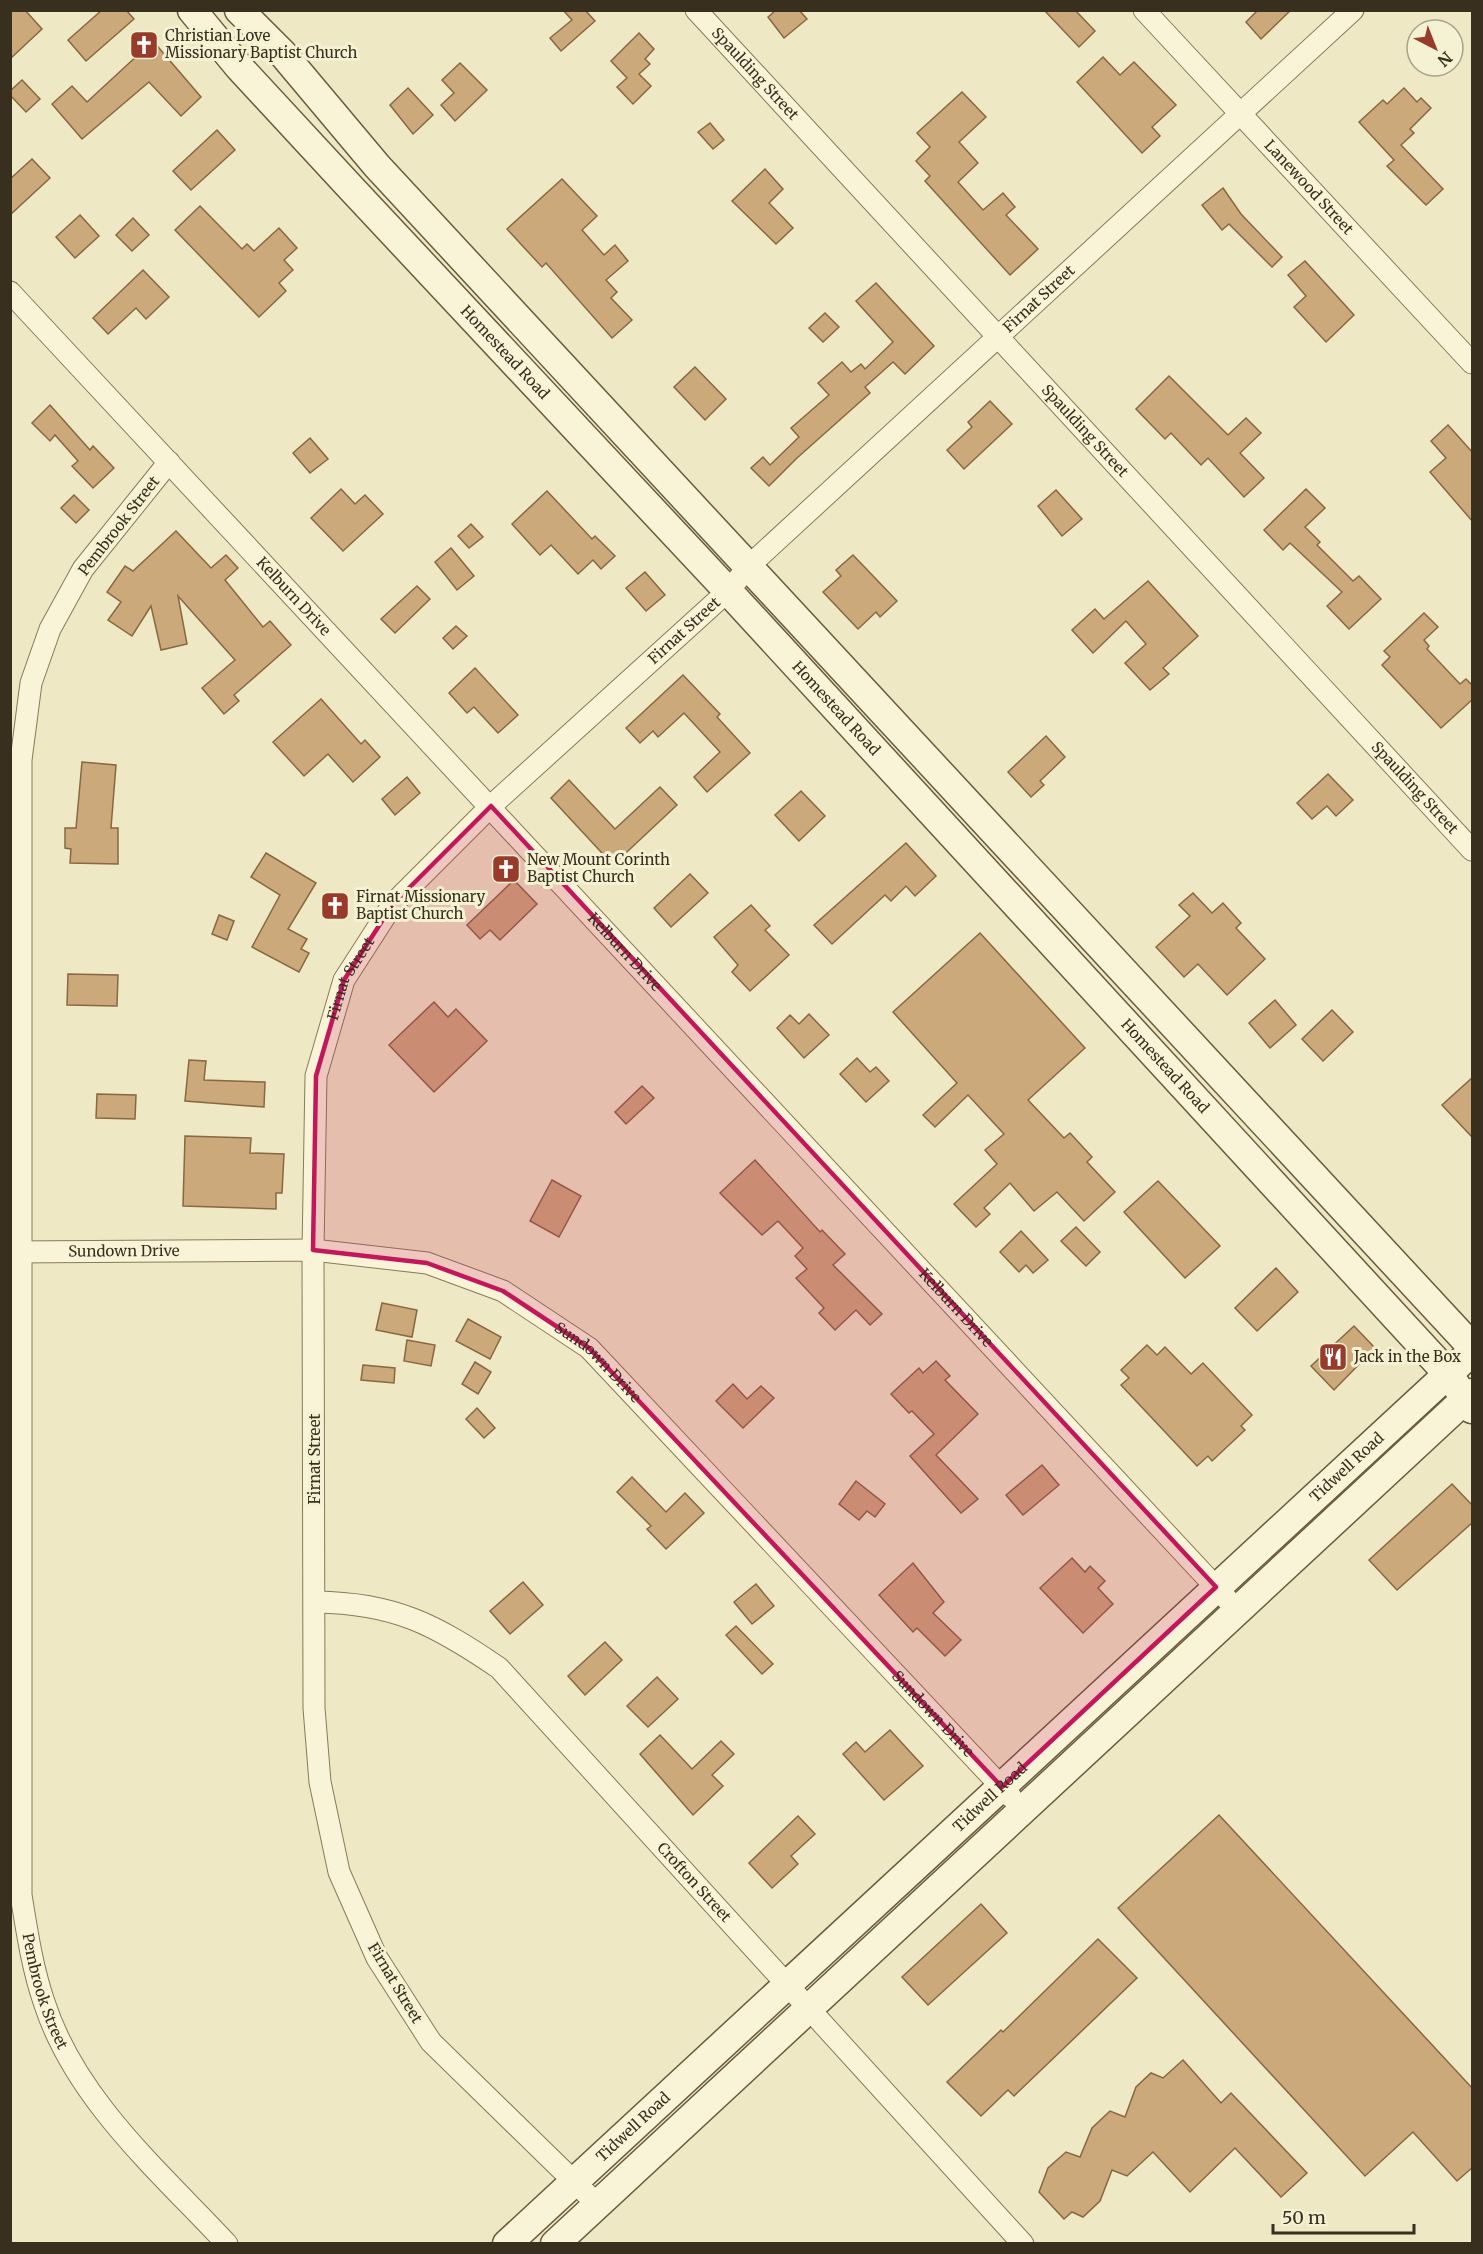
<svg xmlns="http://www.w3.org/2000/svg" width="1483" height="2254" viewBox="0 0 1483 2254" font-family="Merriweather,serif">
	<style>
		.building { fill: #cca97a; stroke: #876840; stroke-width: 1.5 }
		.lines { fill: none; stroke-linecap: round; stroke-linejoin: round }
		.street-casing { stroke: #887a5a; stroke-width: 23 }
		.secondary-casing { stroke: #6a5b3d; stroke-width: 31 }
		.street { stroke: #f9f4d7; stroke-width: 21 }
		.secondary { stroke: #f9f4d7; stroke-width: 28 }
		.marked { fill: #c2185b; fill-opacity: 0.2; stroke: #c2185b; stroke-width: 4.5; stroke-linejoin: round }
		.labels { text-anchor: middle; stroke-width: 6; stroke-linejoin: round; paint-order: stroke }
		.poi-label { font-size: 15px; fill: #382f1e; stroke: #f5f1d3; text-anchor: start }
		.street-label { font-size: 15px; fill: #382f1e; stroke: #f5f1d3 }
	</style>
	<rect width="100%" height="100%" fill="#eee8c4"/>
	<g class="building">
		<path d="M10,10h15l17,19 -32,30z"/>
		<path d="M102,10h24l8,9 -48,42 -18,-21z"/>
		<path d="M563,10h22l10,11 -34,30 -11,-13 22,-18z"/>
		<path d="M776,10h23l8,9 -23,19 -16,-21z"/>
		<path d="M1044,10h31l20,21 -16,16z"/>
		<path d="M1258,10h33l-30,29 -15,-17z"/>
		<path d="M639,33l15,16 -9,10 5,5 -11,10 12,12 -18,18 -16,-17 10,-9 -16,-17z"/>
		<path d="M153,41l48,56 -20,19 -32,-34 -67,57 -30,-35 20,-18 15,16z"/>
		<path d="M1103,57l17,18 14,-13 42,43 -24,22 8,9 -18,17 -65,-71z"/>
		<path d="M460,63l27,27 -32,31 -14,-16 13,-12 -12,-13z"/>
		<path d="M22,80l18,19 -14,13 -16,-17v-4z"/>
		<path d="M408,88l25,27 -20,19 -23,-29z"/>
		<path d="M1404,88l13,14 4,-4 10,10 -21,21 4,4 -13,12 42,44 -17,16 -39,-39 7,-6 -35,-38 24,-22 4,4z"/>
		<path d="M962,92l24,25 -27,25 19,21 -20,19 25,28 20,-17 12,14 -9,8 32,34 -28,26 -85,-94 5,-5 -14,-15 14,-14 -13,-14z"/>
		<path d="M710,123l14,17 -11,9 -15,-17z"/>
		<path d="M217,130l18,20 -44,40 -18,-19z"/>
		<path d="M32,159l18,19 -40,37v-36z"/>
		<path d="M765,169l18,20 -14,14 24,25 -17,16 -44,-43z"/>
		<path d="M562,179l35,37 -15,14 22,25 11,-10 13,16 -22,19 11,12 -6,6 21,22 -20,18 -66,-75 -4,4 -35,-38z"/>
		<path d="M1223,188l18,26 41,43 -10,10 -43,-43 -7,6 -20,-25z"/>
		<path d="M200,206l42,43 5,-5 7,7 25,-23 18,20 -13,12 9,10 -14,13 7,8 -27,26 -84,-87z"/>
		<path d="M80,215l19,21 -24,22 -19,-21z"/>
		<path d="M133,218l16,17 -17,16 -16,-16z"/>
		<path d="M1305,261l49,54 -28,27 -32,-35 12,-11 -18,-21z"/>
		<path d="M143,270l26,27 -23,22 -10,-11 -28,26 -15,-16z"/>
		<path d="M876,283l58,63 -29,28 -12,-12 -28,25 5,6 -73,65 -28,28 -18,-18 12,-11 7,8 29,-28 -8,-9 38,-33 -11,-12 24,-21 9,10 10,-8 4,5 28,-27 -37,-41z"/>
		<path d="M825,313l14,14 -16,15 -14,-14z"/>
		<path d="M695,367l31,32 -21,21 -31,-33z"/>
		<path d="M1169,376l59,59 18,-17 15,15 -21,20 24,25 -20,19 -36,-39 -7,7 -30,-32 -6,6 -29,-30z"/>
		<path d="M990,401l22,23 -48,45 -17,-19 25,-23 -4,-5z"/>
		<path d="M50,405l40,45 3,-4 21,22 -21,20 -21,-22 6,-5 -23,-26 -5,6 -18,-18z"/>
		<path d="M1448,425l25,28v69l-43,-50 16,-14 -15,-17z"/>
		<path d="M310,438l18,21 -18,14 -17,-20z"/>
		<path d="M341,489l14,15 10,-9 18,19 -40,37 -32,-33z"/>
		<path d="M1306,489l19,19 -20,19 15,15 -3,3 36,36 6,-5 22,23 -32,30 -22,-23 15,-14 -52,-49 -7,7 -19,-20z"/>
		<path d="M1056,490l26,29 -20,17 -24,-30z"/>
		<path d="M547,491l45,48 3,-3 20,20 -14,13 -8,-9 -15,14 -27,-29 -11,10 -28,-31z"/>
		<path d="M74,495l15,15 -13,13 -15,-15z"/>
		<path d="M471,524l12,13 -14,11 -11,-12z"/>
		<path d="M176,531l35,37 15,-13 12,13 -13,12 38,47 7,-6 21,24 -57,50 5,6 -15,13 -22,-26 33,-28 -57,-64 9,48 -26,6 -10,-44 -19,30 -24,-16 13,-18 -14,-10 18,-26 8,5z"/>
		<path d="M451,548l23,28 -17,14 -22,-28z"/>
		<path d="M853,555l44,46 -17,16 -4,-5 -18,17 -35,-37 18,-16 -5,-6z"/>
		<path d="M645,572l20,23 -19,16 -20,-23z"/>
		<path d="M1148,581l50,55 -35,32 6,6 -19,16 -25,-27 21,-19 -20,-23 -33,32 -21,-23 23,-21 9,10z"/>
		<path d="M417,586l13,13 -35,34 -14,-14z"/>
		<path d="M1424,613l14,14 -14,13 5,6 -2,3 33,35 6,-5 7,7v13l-32,29 -59,-63 8,-8 -6,-6z"/>
		<path d="M456,626l11,10 -14,13 -10,-11z"/>
		<path d="M475,668l43,47 -20,18 -24,-26 -7,6 -18,-20z"/>
		<path d="M683,675l37,39 -3,3 33,36 -43,39 -13,-15 26,-25 -36,-39 -26,24 -5,-6 -13,12 -14,-15z"/>
		<path d="M321,699l40,45 4,-4 15,17 -27,25 -25,-28 -24,22 -31,-34z"/>
		<path d="M1046,736l19,21 -25,24 4,4 -13,12 -23,-25z"/>
		<path d="M82,762l34,3 -5,63h7v36l-48,-1 1,-14 -6,-1v-20h11z"/>
		<path d="M1328,774l25,26 -17,16 -9,-10 -15,13 -15,-16z"/>
		<path d="M407,777l13,16 -25,22 -13,-16z"/>
		<path d="M569,780l46,49 45,-42 17,18 -64,60 -62,-67z"/>
		<path d="M801,791l24,25 -26,25 -24,-26z"/>
		<path d="M906,843l30,33 -21,20 -9,-10 -15,15 -6,-6 -53,49 -18,-19z"/>
		<path d="M266,853l50,30 -28,46 19,10 -6,10 8,4 -10,19 -47,-25 28,-52 -29,-18z"/>
		<path d="M690,874l18,19 -37,34 -17,-19z"/>
		<path d="M514,880l23,24 -37,36 -10,-10 -10,9 -13,-14z"/>
		<path d="M1193,893l19,20 11,-10 18,20 -5,5 29,31 -38,36 -29,-31 -14,13 -28,-30 34,-31 -11,-11z"/>
		<path d="M751,905l19,21 -5,4 24,25 -39,36 -18,-19 6,-7 -24,-28z"/>
		<path d="M219,915l15,6 -7,19 -15,-6z"/>
		<path d="M980,933l105,115 -57,52 36,38 6,-5 22,24 -5,5 28,30 -31,29 -27,-29 -23,19 -24,-28 -26,25 6,6 -14,13 -22,-23 43,-40 -12,-14 19,-16 -36,-39 -33,32 -12,-12 34,-32 -64,-71z"/>
		<path d="M68,974l50,1 -1,31 -50,-1z"/>
		<path d="M1275,1000l21,25 -26,23 -21,-25z"/>
		<path d="M434,1002l14,15 8,-8 31,32 -53,51 -45,-47z"/>
		<path d="M1332,1010l21,22 -30,29 -21,-22z"/>
		<path d="M809,1014l20,21 -25,23 -27,-30 13,-13 9,9z"/>
		<path d="M857,1058l13,14 6,-5 13,14 -23,21 -26,-28z"/>
		<path d="M189,1060l17,1 -2,19 61,2 -1,25 -79,-6z"/>
		<path d="M1473,1077v61l-31,-33z"/>
		<path d="M642,1086l12,12 -28,26 -11,-12z"/>
		<path d="M97,1094l39,1 -1,24 -39,-1z"/>
		<path d="M185,1136l66,2 -1,15 34,1 -2,39h-6v16l-93,-3z"/>
		<path d="M755,1160l65,72 2,-2 23,24 -12,11 49,49 -12,11 -14,-15 -21,20 -16,-17 5,-5 -28,-30 11,-9 -12,-13 8,-8 -25,-27 -16,14 -42,-42z"/>
		<path d="M552,1180l29,16 -22,41 -29,-16z"/>
		<path d="M1158,1181l62,65 -35,32 -61,-66z"/>
		<path d="M1076,1227l24,25 -14,14 -25,-25z"/>
		<path d="M1021,1231l27,29 -15,13 -7,-8 -7,7 -19,-20z"/>
		<path d="M1276,1268l22,24 -41,39 -22,-23z"/>
		<path d="M382,1303l35,7 -5,27 -36,-7z"/>
		<path d="M468,1319l33,18 -11,22 -34,-18z"/>
		<path d="M1354,1326l21,22 -41,42 -23,-24z"/>
		<path d="M407,1340l28,5 -4,21 -27,-5z"/>
		<path d="M1147,1345l10,10 8,-8 26,27 12,-11 49,52 -11,11 4,4 -33,31 -4,-5 -11,10 -76,-81 8,-7 -8,-8z"/>
		<path d="M936,1361l14,15 -5,4 33,34 -42,41 42,44 -17,14 -51,-57 24,-22 -22,-23 -3,2 -18,-19 28,-26 4,5z"/>
		<path d="M475,1362l16,10 -13,22 -16,-10z"/>
		<path d="M363,1365l32,3 -1,15 -33,-3z"/>
		<path d="M733,1384l14,15 14,-13 13,12 -31,30 -27,-27z"/>
		<path d="M477,1408l18,20 -11,10 -18,-19z"/>
		<path d="M1042,1465l17,20 -36,30 -17,-20z"/>
		<path d="M632,1477l34,35 19,-19 19,20 -38,36 -19,-20 4,-3 -34,-34z"/>
		<path d="M856,1481l29,23 -10,13 -8,-6 -8,9 -20,-16z"/>
		<path d="M1452,1484l21,22v16l-76,68 -28,-30z"/>
		<path d="M1072,1558l13,14 5,-6 15,15 -7,7 15,16 -30,29 -43,-45z"/>
		<path d="M913,1563l31,39 -11,11 28,27 -16,16 -28,-28 -4,4 -34,-37z"/>
		<path d="M523,1582l20,23 -33,29 -20,-23z"/>
		<path d="M756,1584l18,22 -22,18 -18,-22z"/>
		<path d="M736,1626l37,38 -11,10 -36,-39z"/>
		<path d="M605,1642l17,18 -37,35 -17,-19z"/>
		<path d="M657,1677l21,22 -30,28 -21,-21z"/>
		<path d="M890,1730l33,36 -39,34 -41,-46 13,-12 9,10z"/>
		<path d="M660,1735l32,34 29,-28 13,13 -22,21 11,11 -30,29 -53,-61z"/>
		<path d="M1219,1815l254,274v78l-16,14 -44,-49 -48,44 -247,-268z"/>
		<path d="M798,1816l17,18 -24,22 7,8 -26,24 -23,-25z"/>
		<path d="M981,1904l26,29 -79,72 -26,-28z"/>
		<path d="M1098,1939l39,39 -123,118 -6,-6 -27,26 -34,-34 54,-52 2,2z"/>
		<path d="M1183,2060l38,43 10,-10 76,80 -26,24 -46,-49 -45,44 -37,-40 -26,24 -15,-6 -12,31 -17,16 -11,-5 -8,7 -25,-27 9,-24 18,-16 14,5 12,-29 18,-17 15,6 11,-30 15,-14 12,5z"/>
	</g>
	<g class="lines">
		<g class="street-casing">
			<g id="street">
				<path id="s1" d="M696,10l776,840"/>
				<path id="s2" d="M1144,10l328,353"/>
				<path id="s3" d="M10,292l1228,1319"/>
				<path id="s4" d="M169,462l-86,107 -33,60 -19,54 -10,77v1135c6,36 11,72 23,107 31,97 115,169 183,242"/>
				<path id="s5" d="M10,1252l303,-2 114,13 76,28 86,57 422,449"/>
				<path id="s6" d="M316,1602c79,1 120,23 183,66l524,576"/>
				<path id="s7" d="M597,2204l-166,-162 -54,-84 -38,-86 -19,-90 -6,-74 -1,-458 3,-174 28,-96 49,-76 98,-98 237,-215 22,-26 603,-555"/>
			</g>
		</g>
		<g class="secondary-casing">
			<g id="secondary">
				<path id="s8" d="M192,10l47,57 112,121 377,403 721,784 23,34"/>
				<path d="M239,10l44,44 94,112 1095,1181"/>
				<path id="s9" d="M507,2244l955,-883"/>
				<path d="M555,2244l917,-851"/>
			</g>
		</g>
		<use href="#street" class="street"/>
		<use href="#secondary" class="secondary"/>
	</g>
	<path class="marked" d="M491,806l725,781 -214,200 -413,-439 -86,-57 -76,-28 -114,-13 3,-174 28,-96 49,-76z"/>
	<defs>
		<g id="church-square" transform="scale(1.5)"><rect x="-9" y="-9" width="18" height="18" rx="4" fill="#973b2b" stroke="#f5f1d3"/><path d="M-1.2-6h2.4v3.5h3.3v2.4h-3.3V6h-2.4V-.1h-3.3v-2.4h3.3Z" fill="#fff"/></g>
		<g id="restaurant-square" transform="scale(1.5)"><rect x="-9" y="-9" width="18" height="18" rx="4" fill="#973b2b" stroke="#f5f1d3"/><path d="M-5-6h1v4h1v-4h1v4h1v-4h1v5L-1.5 .5V6h-2V.5L-5-1ZM5-6V6H3V1.5H1.5Q1.5-4 5-6Z" fill="#fff"/></g>
	</defs>
	<g fill-rule="evenodd">
		<use href="#church-square" x="144" y="45"/>
		<use href="#church-square" x="506" y="869"/>
		<use href="#church-square" x="335" y="906"/>
		<use href="#restaurant-square" x="1333" y="1357"/>
	</g>
	<g class="labels">
		<g class="poi-label">
			<text x="165" y="41">Christian Love<tspan x="165" dy="17">Missionary Baptist Church</tspan></text>
			<text x="527" y="865">New Mount Corinth<tspan x="527" dy="17">Baptist Church</tspan></text>
			<text x="356" y="902">Firnat Missionary<tspan x="356" dy="17">Baptist Church</tspan></text>
			<text x="1354" y="1362">Jack in the Box</text>
		</g>
		<g class="street-label">
			<text dy="5" stroke="none"><textPath href="#s1" startOffset="87">Spaulding Street</textPath></text>
			<text dy="5" stroke="none"><textPath href="#s2" startOffset="242">Lanewood Street</textPath></text>
			<text dy="5" stroke="none"><textPath href="#s7" startOffset="2300">Firnat Street</textPath></text>
			<text dy="5" stroke="none"><textPath href="#s8" startOffset="464">Homestead Road</textPath></text>
			<text dy="5" stroke="none"><textPath href="#s1" startOffset="573">Spaulding Street</textPath></text>
			<text transform="translate(119 526) rotate(-52)" y="5">Pembrook Street</text>
			<text dy="5" stroke="none"><textPath href="#s3" startOffset="416">Kelburn Drive</textPath></text>
			<text dy="5" stroke="none"><textPath href="#s7" startOffset="1814">Firnat Street</textPath></text>
			<text dy="5" stroke="none"><textPath href="#s8" startOffset="950">Homestead Road</textPath></text>
			<text dy="5" stroke="none"><textPath href="#s1" startOffset="1059">Spaulding Street</textPath></text>
			<text dy="5" stroke="none"><textPath href="#s3" startOffset="902">Kelburn Drive</textPath></text>
			<text dy="5" stroke="none"><textPath href="#s7" startOffset="1328">Firnat Street</textPath></text>
			<text dy="5" stroke="none"><textPath href="#s8" startOffset="1436">Homestead Road</textPath></text>
			<text dy="5" stroke="none"><textPath href="#s5" startOffset="114">Sundown Drive</textPath></text>
			<text dy="5" stroke="none"><textPath href="#s3" startOffset="1388">Kelburn Drive</textPath></text>
			<text dy="5" stroke="none"><textPath href="#s5" startOffset="618">Sundown Drive</textPath></text>
			<text transform="translate(315 1459) rotate(-90)" y="5">Firnat Street</text>
			<text dy="5" stroke="none"><textPath href="#s9" startOffset="1144">Tidwell Road</textPath></text>
			<text dy="5" stroke="none"><textPath href="#s5" startOffset="1104">Sundown Drive</textPath></text>
			<text dy="5" stroke="none"><textPath href="#s9" startOffset="658">Tidwell Road</textPath></text>
			<text dy="5" stroke="none"><textPath href="#s6" startOffset="488">Crofton Street</textPath></text>
			<text transform="translate(395 1983) rotate(59)" y="5">Firnat Street</text>
			<text dy="5" stroke="none"><textPath href="#s4" startOffset="1575">Pembrook Street</textPath></text>
			<text dy="5" stroke="none"><textPath href="#s9" startOffset="172">Tidwell Road</textPath></text>
		</g>
	</g>
	<rect width="1483" height="2254" fill="none" stroke="#382f1e" stroke-width="24"/>
	<g transform="translate(1435 48) rotate(138)"><circle r="28" fill="#f5f1d3" stroke="#a9a38b" stroke-width="1.5"/>
	<path d="M0-4.5L10 22L0 15L-10 22Z" fill="#973b2b"/>
	<text y="-9" font-size="16" font-weight="bold" text-anchor="middle" fill="#382f1e">N</text>
	</g>
	<path d="M1273 2224v9h141v-9" fill="none" stroke="#382f1e" stroke-width="3"/>
	<text x="1282" y="2224" font-size="18" fill="#382f1e" stroke="#f5f1d3" stroke-width="4.5" paint-order="stroke">50 m</text>
</svg>
